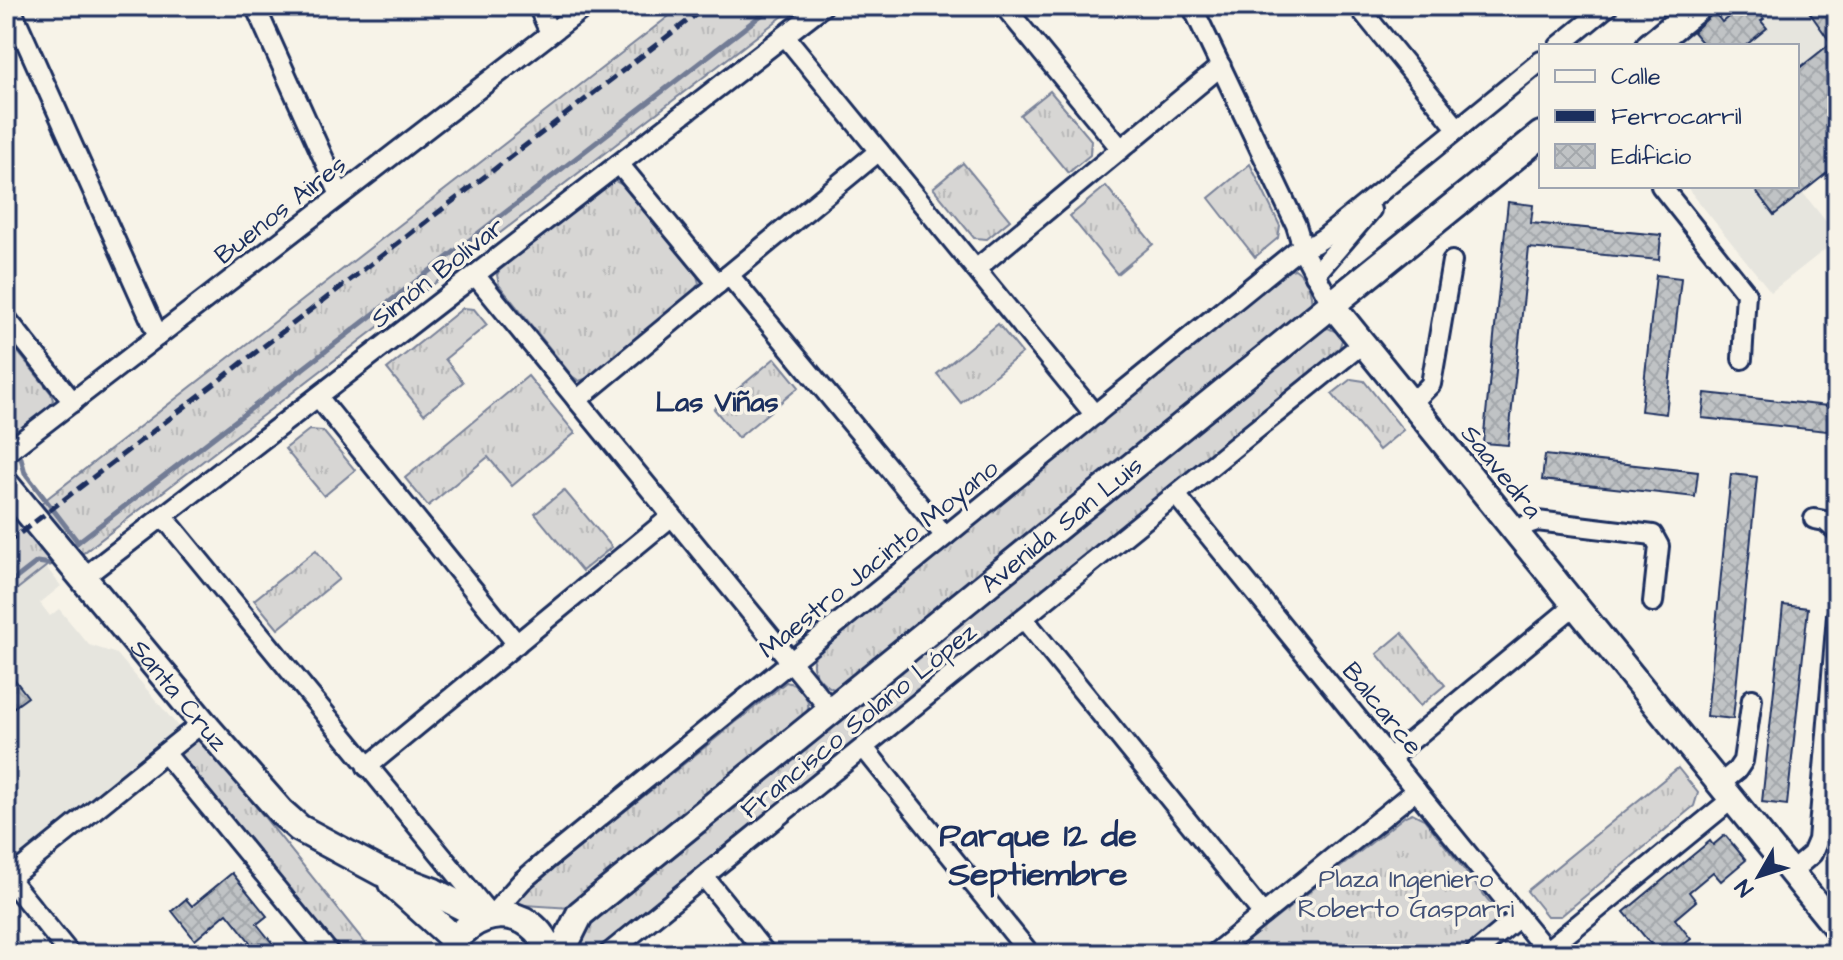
<svg xmlns="http://www.w3.org/2000/svg" width="1843" height="960" viewBox="0 0 1843 960" font-family="'Architects Daughter',sans-serif">
	<style>
		.built { fill: #e6e5de }
		.grass { fill: url(#grass-tufts); stroke: #798299; stroke-width: 2 }
		.lines { fill: none; stroke-linecap: round; stroke-linejoin: round }
		.stream { stroke: #727c95; stroke-width: 5 }
		.building { fill: url(#building-cross-hatch); stroke: #1b2f5e; stroke-width: 2 }
		.minor-casing { stroke: #1b2f5e; stroke-width: 24 }
		.tertiary-casing { stroke: #1b2f5e; stroke-width: 30 }
		.secondary-casing { stroke: #1b2f5e; stroke-width: 32 }
		.minor { stroke: #f7f3e8; stroke-width: 18 }
		.tertiary { stroke: #f7f3e8; stroke-width: 24 }
		.secondary { stroke: #f7f3e8; stroke-width: 26 }
		.rail { stroke: #1b2f5e; stroke-width: 5; stroke-dasharray: 12 6; stroke-linecap: butt }
		.labels { text-anchor: middle; stroke-width: 7; stroke-linejoin: round; paint-order: stroke }
		.street-label { font-size: 26px; fill: #1b2f5e; stroke: #f7f3e8 }
		.park-label { font-size: 26px; fill: #415076; stroke: #f7f3e8 }
		.neighbourhood-label { font-size: 28px; font-weight: bold; fill: #1b2f5e; stroke: #f7f3e8 }
		.district-label { font-size: 34px; font-weight: bold; fill: #1b2f5e; stroke: #f7f3e8 }
	</style>
	<defs>
		<pattern id="grass-tufts" width="24" height="20" patternUnits="userSpaceOnUse" patternTransform="scale(2)"><rect width="24" height="20" fill="#d7d6d4"/><path d="M3 7l-1-3M5 7V3M7 7l1-3M15 17l-1-3M17 17v-4M19 17l1-3" fill="none" stroke="#b8b8b8"/></pattern>
		<pattern id="building-cross-hatch" width="8" height="8" patternUnits="userSpaceOnUse" patternTransform="scale(2)"><rect width="8" height="8" fill="#c0c3c5"/><path d="M0 0l8 8M0 8l8-8" fill="none" stroke="#a4a8ac"/></pattern>
	</defs>
	<rect width="100%" height="100%" fill="#f7f3e8"/>
	<filter id="ink" filterUnits="userSpaceOnUse"><feTurbulence type="fractalNoise" baseFrequency=".0125" numOctaves="2"/><feDisplacementMap in="SourceGraphic" scale="16" xChannelSelector="R" yChannelSelector="G"/><feConvolveMatrix kernelMatrix="1 2 1 2 8 2 1 2 1" color-interpolation-filters="sRGB"/></filter>
	<g filter="url(#ink)">
		<g class="built">
			<path d="M1722,6h115v159l-34,28 34,42v5l-66,52 -85,-106h111v-140h-124z"/>
			<path d="M46,567l15,19 -21,17 10,13 9,-7 30,36 28,9 64,76 -175,140v-272z"/>
		</g>
		<g class="grass">
			<path d="M682,6h114l-714,548 -42,-50z"/>
			<path d="M1050,91l41,49 -1,15 -22,18 -48,-58z"/>
			<path d="M963,163l47,57 -23,19 -13,-1 -41,-50z"/>
			<path d="M1250,164l30,62 -2,12 -23,19 -46,-59z"/>
			<path d="M615,181l7,4 75,91 2,7 -6,9 -102,85 -12,4 -7,-5 -73,-91 -2,-10 3,-6 108,-85z"/>
			<path d="M1106,186l47,58 -36,30 -47,-58z"/>
			<path d="M1295,269c10,7 18,22 16,35l-5,5 -469,381c-14,-3 -31,-23 -21,-35l470,-384z"/>
			<path d="M463,308l11,1 13,16 -42,34 18,23 -39,32 -37,-45z"/>
			<path d="M998,324l24,29 -61,50 -24,-29z"/>
			<path d="M1328,328l9,4 5,8 -4,13 -741,601h-17l7,-29 733,-594z"/>
			<path d="M6,337l45,56 2,7 -5,10 -42,31z"/>
			<path d="M775,358l24,29 -61,51 -24,-29z"/>
			<path d="M528,376l47,57 -63,53 -24,-29 -60,49 -23,-28z"/>
			<path d="M1351,379l13,2 39,49 -24,20 -47,-56z"/>
			<path d="M309,430l14,1 32,39 -31,26 -39,-47z"/>
			<path d="M564,490l48,57 -30,24 -47,-57z"/>
			<path d="M6,505l47,56 -47,37z"/>
			<path d="M316,550l23,29 -61,50 -24,-29z"/>
			<path d="M1402,633l43,52 -25,21 -43,-52z"/>
			<path d="M786,682c16,3 29,21 18,36l-233,190 -62,-4z"/>
			<path d="M189,723l185,231h-34l-174,-213z"/>
			<path d="M1678,768l20,25 -4,13 -133,110h-14l-20,-25z"/>
			<path d="M1412,813l12,6 75,95 -2,8 -39,32h-227l174,-138z"/>
		</g>
		<g class="lines">
			<g class="stream">
				<path d="M21,458l4,15 53,69"/>
				<path d="M69,549l704,-543"/>
				<path d="M6,586l31,-24 13,2 5,-4"/>
			</g>
		</g>
		<g class="building">
			<path d="M1742,6h12l10,13 -3,2 6,7 -22,18h-40l-12,-14 21,-20 8,10z"/>
			<path d="M1805,6h32v159l-63,50 -22,-29h45v-116l34,-27z"/>
			<path d="M1508,202l25,3 -2,18 130,12 -2,25 -130,-12 -21,197 -25,-2z"/>
			<path d="M1656,275l25,3 -15,136 -25,-3z"/>
			<path d="M1705,393l132,14v25l-135,-14z"/>
			<path d="M1545,455l153,17 -3,25 -153,-17z"/>
			<path d="M1731,474l26,3 -24,242 -26,-3z"/>
			<path d="M1783,605l25,3 -21,197 -25,-3z"/>
			<path d="M6,668l22,29 -22,16z"/>
			<path d="M1725,835l21,25 -25,21 -8,-9 -24,20 7,9 -21,18 16,20 -19,15h-13l-35,-42 86,-71 3,4z"/>
			<path d="M232,873l35,43 -10,8 24,30h-45l14,-12 -23,-29 -32,27 -23,-29 14,-12 6,7z"/>
		</g>
		<g class="lines">
			<g class="minor-casing">
				<g id="minor">
					<path d="M10,6l148,330"/>
					<path d="M255,6l85,189"/>
					<path d="M538,6l12,27"/>
					<path d="M1004,6l117,143"/>
					<path d="M1192,6l104,219 9,30 27,50"/>
					<path d="M1358,6l100,123"/>
					<path d="M785,36l310,379"/>
					<path d="M1559,46l49,-40"/>
					<path d="M619,164l99,120"/>
					<path d="M1661,186l85,107 -4,66"/>
					<path d="M976,269l245,-203"/>
					<path d="M475,275l357,437"/>
					<path d="M729,275l216,261"/>
					<path d="M1315,275l56,-65"/>
					<path d="M6,318l67,84"/>
					<path d="M318,397l199,247"/>
					<path d="M577,400l302,-249"/>
					<path d="M1412,403l19,-19 21,-123"/>
					<path d="M6,453l580,-447"/>
					<path d="M1176,495l373,459"/>
					<path d="M163,516l328,400 31,-35 26,-22 754,-613 12,-2 11,-7 216,-176"/>
					<path d="M1814,519l11,2 12,10"/>
					<path d="M1516,533l12,-9 9,-3 116,14 6,11 -6,56"/>
					<path d="M83,578l740,-572"/>
					<path d="M1024,619l239,295"/>
					<path d="M864,748l166,206"/>
					<path d="M165,753l165,201"/>
					<path d="M1390,758l185,-153"/>
					<path d="M367,767l305,-251"/>
					<path d="M1720,784l17,-14 6,-9 9,-62"/>
					<path d="M1791,872l21,-18 6,-14 19,-224"/>
					<path d="M705,878l61,76"/>
					<path d="M9,879l61,75"/>
					<path d="M6,881l197,-159"/>
					<path d="M1546,951l186,-152"/>
					<path d="M608,954l755,-611"/>
					<path d="M1214,954l202,-164"/>
					<path d="M1474,954l45,-37"/>
				</g>
			</g>
			<g class="tertiary-casing">
				<path id="tertiary" d="M1332,305l505,624"/>
			</g>
			<g class="secondary-casing">
				<g id="secondary">
					<path d="M1650,46l49,-40"/>
					<path id="s1" d="M6,485l202,244 73,83 18,16 82,44 53,20 49,25"/>
					<path d="M392,883l62,56"/>
					<path d="M448,954c20,-49 85,-54 102,0"/>
					<path id="s2" d="M560,954l20,-40 961,-779"/>
				</g>
			</g>
			<use href="#minor" class="minor"/>
			<use href="#tertiary" class="tertiary"/>
			<use href="#secondary" class="secondary"/>
			<path class="rail" d="M6,544l701,-538"/>
		</g>
	</g>
	<g class="labels">
		<g class="street-label">
			<text transform="translate(280 209) rotate(-38)" y="9">Buenos Aires</text>
			<text transform="translate(437 272) rotate(-38)" y="9">Simón Bolívar</text>
			<text transform="translate(1502 471) rotate(51)" y="9">Saavedra</text>
			<text dy="9" stroke="none"><textPath href="#s2" startOffset="664">Avenida San Luis</textPath></text>
			<text transform="translate(878 558) rotate(-39)" y="9">Maestro Jacinto Moyano</text>
			<text dy="9" stroke="none"><textPath href="#s1" startOffset="272">Santa Cruz</textPath></text>
			<text transform="translate(1383 708) rotate(51)" y="9">Balcarce</text>
			<text transform="translate(858 720) rotate(-39)" y="9">Francisco Solano López</text>
		</g>
		<g class="park-label">
			<text x="1406" y="887">Plaza Ingeniero<tspan x="1406" dy="30">Roberto Gasparri</tspan></text>
		</g>
		<g class="neighbourhood-label">
			<text x="717" y="411">Las Viñas</text>
		</g>
		<g class="district-label">
			<text x="1038" y="846">Parque 12 de<tspan x="1038" dy="39">Septiembre</tspan></text>
		</g>
	</g>
	<rect width="1843" height="960" fill="none" stroke="#f7f3e8" stroke-width="32"/>
	<rect x="16" y="16" width="1811" height="928" fill="none" stroke="#1b2f5e" stroke-width="3" filter="url(#ink)"/>
	<rect x="1539" y="44" width="260" height="144" fill="#f7f3e8" stroke="#9fa5b1" stroke-width="2"/>
	<rect x="1555" y="70" width="40" height="12" fill="#f7f3e8" stroke="#9fa5b1" stroke-width="2"/>
	<text x="1611" y="84" font-size="24" fill="#1b2f5e">Calle</text>
	<rect x="1555" y="110" width="40" height="12" fill="#1b2f5e" stroke="#9fa5b1" stroke-width="2"/>
	<text x="1611" y="124" font-size="24" fill="#1b2f5e">Ferrocarril</text>
	<rect x="1555" y="144" width="40" height="24" fill="url(#building-cross-hatch)" stroke="#9fa5b1" stroke-width="2"/>
	<text x="1611" y="164" font-size="24" fill="#1b2f5e">Edificio</text>
	<g transform="translate(1759 876) rotate(231)" stroke="#f7f3e8" stroke-width="6" paint-order="stroke">
	<path d="M0-6L14 30L0 20L-14 30Z" fill="#1b2f5e"/>
	<text y="-12" font-size="22" font-weight="bold" text-anchor="middle" fill="#1b2f5e">N</text>
	</g>
</svg>
